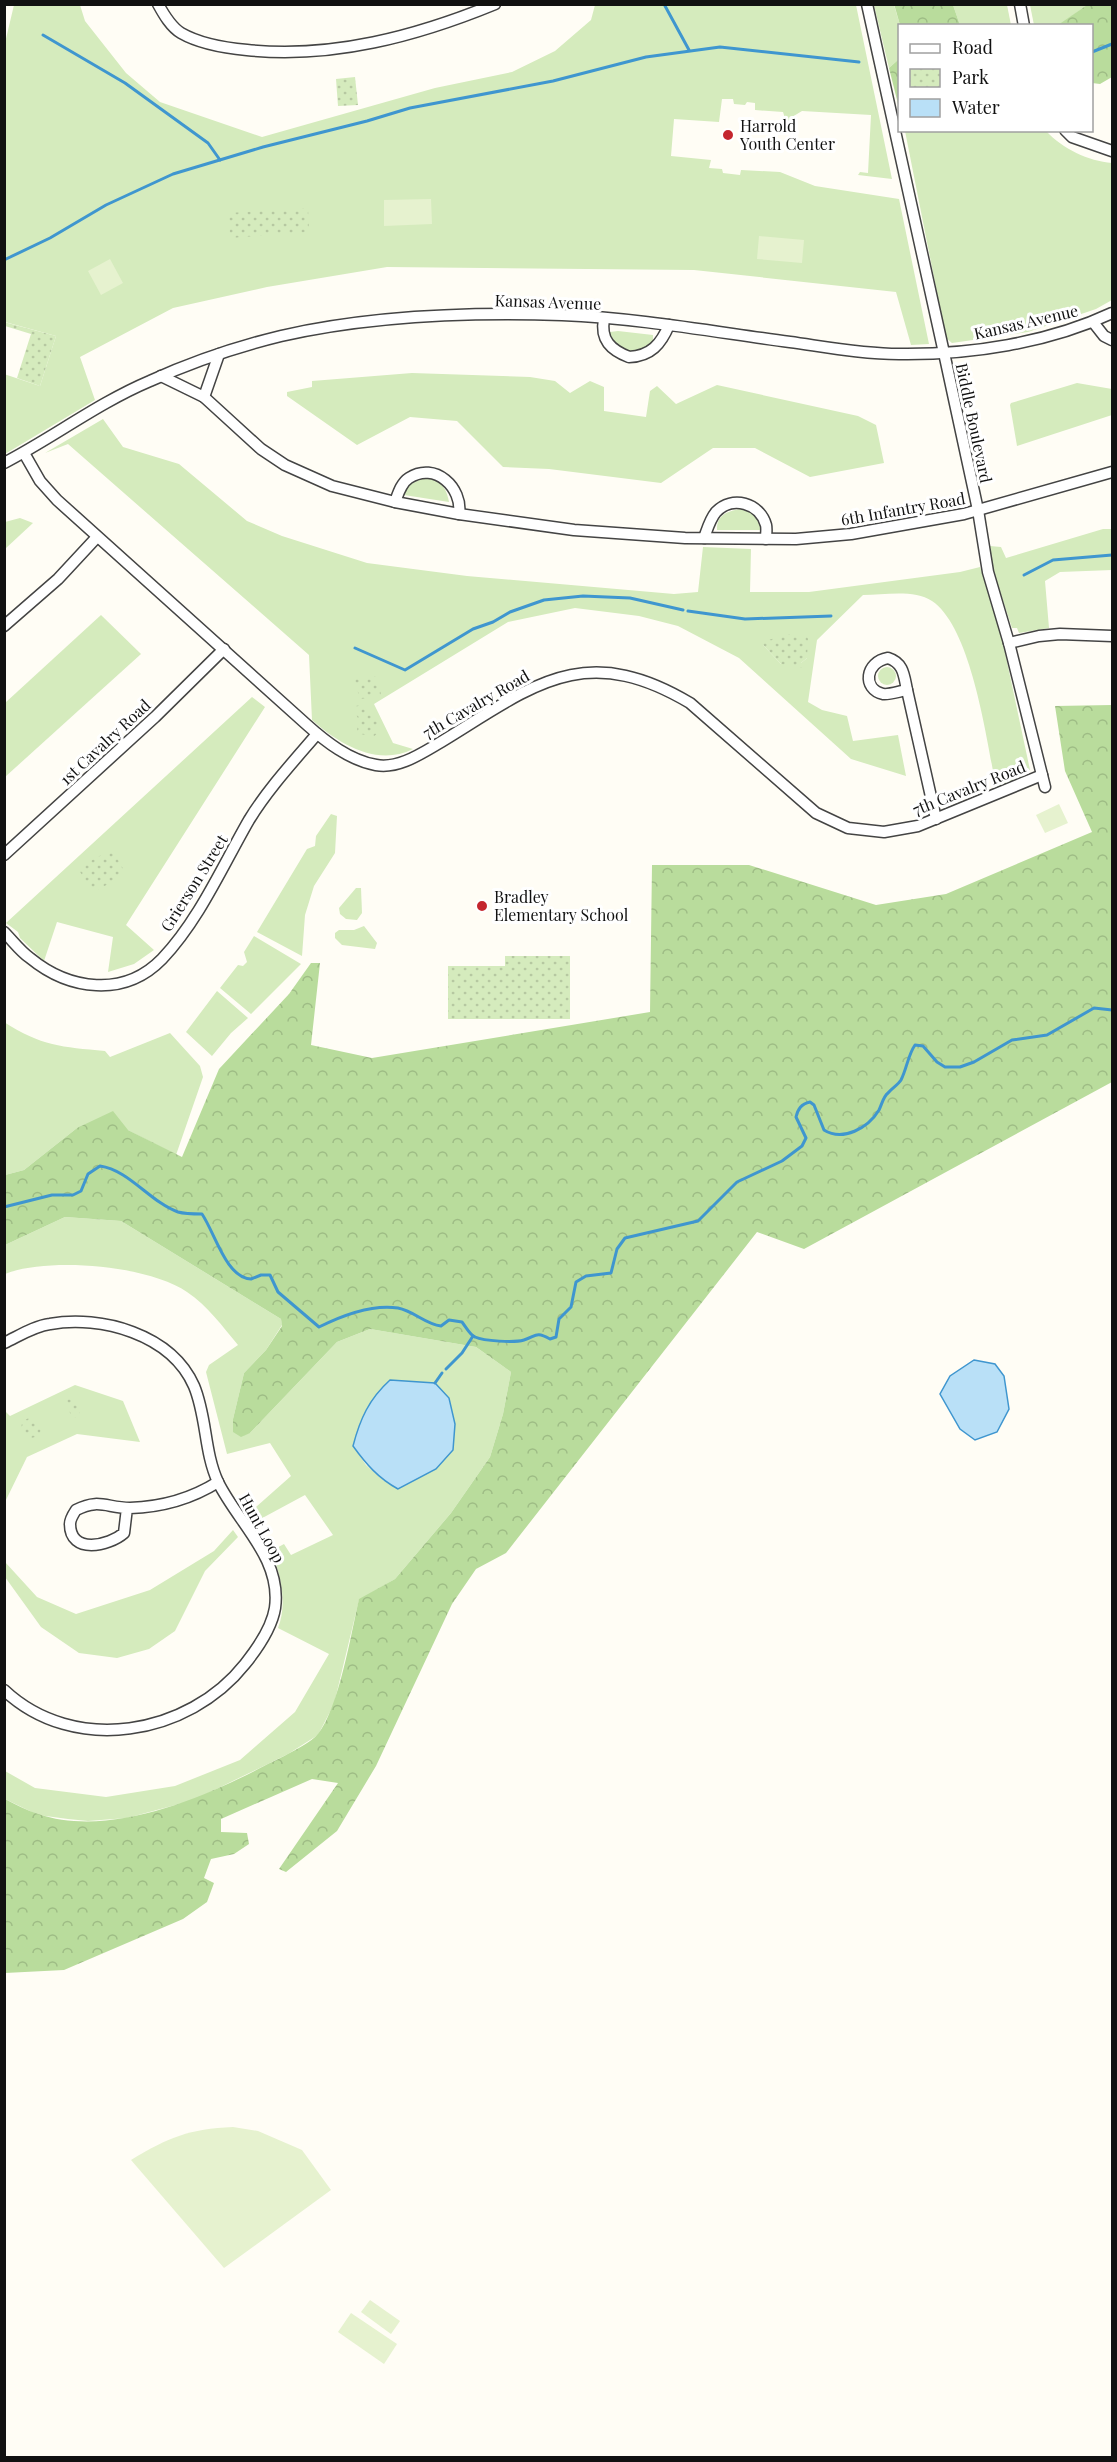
<svg xmlns="http://www.w3.org/2000/svg" width="1117" height="2462" viewBox="0 0 1117 2462" font-family="'Playfair Display',serif">
	<style>
		.grass { fill: #d5ebbd; fill-rule: evenodd }
		.forest { fill: url(#forest-crowns) }
		.park { fill: url(#park-dots) }
		.pitch { fill: #e6f2cf }
		.water { fill: #b9e0f7; stroke: #3f96cf; stroke-width: 1.5 }
		.lines { fill: none; stroke-linecap: round; stroke-linejoin: round }
		.stream { stroke: #3f96cf; stroke-width: 3 }
		.minor-casing { stroke: #444; stroke-width: 13 }
		.minor { stroke: #fff; stroke-width: 10 }
		.poi-dot { fill: #c4262e; stroke: #fff; stroke-width: 2 }
		.labels { text-anchor: middle; stroke-width: 6; stroke-linejoin: round; paint-order: stroke }
		.poi-label { font-size: 16px; fill: #111; stroke: #fff; text-anchor: start }
		.street-label { font-size: 16px; fill: #111; stroke: #fff }
	</style>
	<defs>
		<pattern id="forest-crowns" width="20" height="18" patternUnits="userSpaceOnUse" patternTransform="scale(1.5)"><rect width="20" height="18" fill="#b9dc9c"/><path d="M2 6a3 3 0 1 1 6 0M12 15a3 3 0 1 1 6 0" fill="none" stroke="#9ebc85"/></pattern>
		<pattern id="park-dots" width="8" height="8" patternUnits="userSpaceOnUse" patternTransform="scale(1.5)"><rect width="8" height="8" fill="#d5ebbd"/><path d="M2 2h.1M6 6h.1" fill="none" stroke="#b6c8a1" stroke-width="1.8" stroke-linecap="round"/></pattern>
	</defs>
	<rect width="100%" height="100%" fill="#fffdf5"/>
	<g class="grass">
		<path d="M14,5h66l5,16 41,52 34,29 102,35 173,-49 77,-16 43,-21 36,-31 4,-15h261l36,174 -34,-4 2,-3 8,1 3,-58 -69,-4 -10,6 -5,7 -4,-12 -28,-2v-7l-8,-1 -2,3 -11,-1 -1,-5h-11l-3,23 -45,-3 -3,37 40,4 -2,8 13,1 1,4 17,2 1,-5 39,2 35,14 84,13 30,145 -18,1 -15,-53 -202,-22 -307,-3 -120,20 -94,21 -93,49 15,43 -90,54 -1,-80 36,12 16,-50 -51,-14 -1,-275z"/>
		<path d="M874,5h20l6,20 -1,34 -10,9z"/>
		<path d="M953,5h54l4,20h-51z"/>
		<path d="M1030,5h57l-29,21 -24,-1z"/>
		<path d="M905,131h141c17,18 42,30 66,32v137l-16,9 -68,23 -76,11 -6,-5z"/>
		<path d="M618,331l35,4v8c-18,11 -32,13 -44,-7l1,-4z"/>
		<path d="M412,373l118,4 25,4 15,12 20,-12 14,6v24l42,6 4,-26 7,-5 19,18 41,-19 141,31 18,9 8,38 -74,14 -55,-29h-42l-52,35 -112,-14 -46,-2 -46,-46 -47,-4 -53,28 -70,-49v-4l25,-5v-6z"/>
		<path d="M1077,383l35,6v26l-95,31 -7,-41 1,-2z"/>
		<path d="M103,419l20,28 56,17 68,57 35,15 85,27 100,13 207,18 24,-2 5,-45 48,2 -1,43h59l151,-20 20,-5 20,62 30,141 -4,-1 1,5 -31,13c-9,-45 -24,-159 -64,-186 -18,-12 -48,-6 -69,-6l-46,45 -9,62 14,8 25,6 6,25 45,-6 8,41 -55,-17 -112,-101 -61,-32 -39,-10 -64,-8 -67,14 -134,82 19,39 20,6c-36,18 -74,-5 -101,-29l-3,-65 -241,-211 -23,9zM763,645l44,13 -6,5 -20,1z"/>
		<path d="M423,478c16,0 23,8 26,24l-45,-7 5,-10z"/>
		<path d="M740,509l13,4 8,8 1,9h-45c-1,-14 10,-19 23,-21z"/>
		<path d="M20,518l13,5 -28,26v-27z"/>
		<path d="M1103,529h9v41l-52,2 -15,9 4,47 -30,5 -2,-5h-5l-19,-58 -3,-24 11,1 5,11z"/>
		<path d="M101,615l40,39 -136,123v-74z"/>
		<circle cx="887" cy="676" r="9"/>
		<path d="M252,697l13,10 -139,218 28,25 -20,14 -26,8 5,-35 -56,-15 -13,39 -24,-23 -2,-6 -12,-9z"/>
		<path d="M331,814l6,2 -2,37 -21,33 -9,29 -3,41 -45,-24 50,-83 8,-3 1,-10z"/>
		<path d="M356,888h5l1,25 -5,7 -11,-1 -6,-5 -1,-6z"/>
		<path d="M364,926l13,17 -2,6 -33,-4 -7,-7v-5l4,-3h15z"/>
		<path d="M254,936l47,28 -50,50 -31,-26 18,-23 5,1 4,-4 -3,-10z"/>
		<path d="M217,991l31,27 -17,15 -19,23 -26,-24z"/>
		<path d="M4,1022c37,24 58,25 101,29l5,6 60,-24 30,33 3,11 -27,78 -48,-25 -51,-2 -53,42 -19,5z"/>
		<path d="M65,1217l56,4 160,98 1,6 -16,25 -22,23 -11,46 17,14 87,-91 33,-13 106,18 35,25 -8,42 -13,43 -39,56 -56,66 -36,21 -25,104 -16,31 -30,19 -94,46 -67,18 -39,3 -20,-2 -30,-4 -33,-16v-28l30,17 71,9 69,-11 65,-26 55,-48 34,-58 -51,-26c9,-23 4,-51 -7,-77l13,-7 7,11 42,-20 -28,-40 -52,28 -5,-9 43,-38 -21,-33 -43,11 -21,-82 3,-7 29,-20c-16,-19 -30,-39 -51,-53 -39,-27 -139,-35 -182,-18v-29zM415,1383l20,1 -51,97 -18,-16 -13,-19z"/>
		<path d="M75,1385l48,16 17,41 -63,-8 -50,23 -22,45v-91l5,5z"/>
		<path d="M233,1530l5,7 -33,34 -30,60 -26,18 -32,9 -38,-5 -38,-26 -36,-50v-21v6l32,35 39,17 74,-24 64,-39z"/>
	</g>
	<g class="forest">
		<path d="M894,4l59,1 7,20h-60z"/>
		<path d="M1087,5h25v72l-12,7 -8,-1v-57l-34,-1z"/>
		<path d="M899,59v49l-10,-40z"/>
		<path d="M1112,705v377l-308,167 -47,-17 -251,321 -30,16 -24,35 -76,162 -39,65 -51,41 -7,-3 59,-86 -26,-4 -91,40v13l26,1 2,11 -15,10 -23,5 -7,19 10,5 -7,19 -24,17 -119,51 -59,3v-174c10,5 21,11 33,15 71,24 163,-15 226,-48 12,-6 46,-22 54,-32 21,-27 33,-100 41,-135l36,-20 56,-66 39,-56 13,-43 8,-42 -35,-25 -106,-18 -33,13 -87,91 -9,4 -8,-5v-13l11,-46 22,-23 16,-24 -1,-7 -160,-98 -56,-4 -60,28v-70l19,-5 53,-42 36,-17 15,19 54,27 37,-88 70,-75 22,-31h9l-9,82 61,13 278,-46 2,-147h97l127,40 70,-11 146,-62 -27,-61 -10,-65z"/>
	</g>
	<g class="park">
		<path d="M355,77l3,28 -20,1 -2,-27z"/>
		<path d="M308,208l1,24 -79,6 -1,-25z"/>
		<path d="M4,322l52,14 -16,50 -23,-8 14,-44 -26,-8z"/>
		<path d="M789,634l18,3 1,2 -1,19 -6,5 1,5 -21,-4 -18,-19 2,-4z"/>
		<path d="M375,676l4,5 2,15 -21,3 -6,-20z"/>
		<path d="M364,704c10,9 14,14 15,28l-6,5 -16,-4 1,-15 -4,-7 2,-5z"/>
		<path d="M112,849l14,25 -34,19 -14,-25z"/>
		<path d="M505,956h65v63h-122v-53h57z"/>
		<path d="M71,1394l4,4 5,14 -3,6 -6,-2 -6,-18z"/>
		<circle cx="31" cy="1428" r="10"/>
	</g>
	<g class="pitch">
		<path d="M431,199l1,25 -48,2v-26z"/>
		<path d="M759,236l45,4 -2,23 -45,-4z"/>
		<path d="M110,259l13,24 -22,12 -13,-24z"/>
		<path d="M1059,804l9,19 -23,10 -9,-18z"/>
		<path d="M233,2127l25,4 44,19 29,40 -107,78 -93,-108c38,-23 58,-31 102,-33z"/>
		<path d="M370,2300l30,21 -9,13 -30,-22z"/>
		<path d="M351,2313l46,31 -13,20 -46,-32z"/>
	</g>
	<g class="water">
		<path d="M974,1360l21,4 9,12 5,33 -12,23 -22,8 -15,-11 -20,-35 10,-18z"/>
		<path d="M390,1380l45,3 14,15 6,26 -2,26 -17,19 -38,20c-20,-11 -32,-25 -45,-43 7,-27 16,-47 37,-66z"/>
	</g>
	<g class="lines">
		<g class="stream">
			<path d="M664,4l25,46"/>
			<path d="M43,35l82,48 83,60 12,17"/>
			<path d="M1092,52l20,-8"/>
			<path d="M4,260l46,-22 56,-33 67,-31 90,-27 104,-26 43,-13 143,-27 93,-24 74,-10 139,15"/>
			<path d="M1024,575l29,-15 59,-5"/>
			<path d="M688,611l57,8 86,-3"/>
			<path d="M355,648l50,22 68,-41 20,-7 17,-10 34,-12 39,-4 47,2 53,12"/>
			<path d="M4,1207l48,-12h21l8,-4 7,-17 12,-8c29,4 50,36 78,46 7,2 17,2 24,2 13,19 24,64 49,65l10,-4h9l8,17 41,35c22,-11 53,-23 79,-19 16,3 27,16 43,18l8,-6 13,2c4,5 8,13 13,15 9,4 39,6 49,3 13,-4 11,-9 26,-1l6,-2 3,-18 12,-12 5,-25 10,-6 25,-3 6,-24 8,-11 73,-17 39,-39 45,-21 20,-15 4,-8 -10,-21c2,-8 5,-13 14,-15l4,3 10,25c19,12 44,-2 55,-20 3,-6 4,-13 9,-17 4,-5 10,-8 13,-13 6,-12 7,-25 14,-35l8,1 14,16 8,5h15l14,-5 38,-22 35,-5 47,-27 18,2"/>
			<path d="M446,1369l16,-16 11,-17"/>
			<path d="M435,1383l7,-10"/>
		</g>
		<g class="minor-casing">
			<g id="minor">
				<path d="M158,4c6,11 13,23 23,29 19,11 44,15 66,17 85,9 170,-14 248,-46"/>
				<path d="M867,4l79,358 32,148 10,62 21,71 36,144"/>
				<path d="M1020,4l4,22"/>
				<path d="M1065,130l7,7 40,14"/>
				<path d="M604,319c-4,21 7,31 25,38 22,-1 32,-13 40,-32"/>
				<path d="M1093,322l11,14 8,4"/>
				<path d="M161,376l43,21 57,52 24,16 47,21 63,16 64,12 115,16 111,8 111,1 55,-5 113,-20 148,-42"/>
				<path d="M204,397l15,-43"/>
				<path d="M24,453l16,28 17,19 249,224c20,18 43,36 70,41 21,4 43,-10 60,-20 93,-56 145,-107 254,-42l126,110 32,15 36,4 34,-6 124,-51"/>
				<path d="M4,463c50,-26 94,-60 146,-82 42,-19 86,-34 131,-45 88,-20 190,-24 281,-21 76,3 153,17 228,27 36,5 73,12 109,12 71,1 149,-11 213,-41"/>
				<path d="M395,502c3,-8 6,-19 14,-24 26,-17 54,10 50,36"/>
				<path d="M704,538c3,-8 6,-19 12,-26 16,-17 44,-9 50,13 1,4 0,9 0,14"/>
				<path d="M4,626l54,-47 39,-42"/>
				<path d="M1009,643l30,-7 21,-2 52,2"/>
				<path d="M888,658c16,5 16,18 19,32 -7,1 -18,5 -24,4 -21,-5 -18,-32 5,-36z"/>
				<path d="M907,690l29,129"/>
				<path d="M4,855l151,-138 69,-68"/>
				<path d="M4,932c9,9 16,19 26,26 39,32 94,40 132,1 37,-39 60,-92 87,-139 19,-31 44,-58 68,-86"/>
				<path d="M4,1343c15,-7 30,-17 46,-19 51,-9 121,10 144,62 13,31 10,66 24,96 20,41 64,76 57,126 -3,19 -18,41 -30,56 -56,71 -171,92 -241,26"/>
				<path d="M127,1508l-3,25c-15,13 -54,22 -54,-9 0,-4 4,-11 6,-14 23,-12 31,-2 54,-2 32,-1 61,-9 88,-26"/>
			</g>
		</g>
		<use href="#minor" class="minor"/>
	</g>
	<g class="poi-dot">
		<circle cx="728" cy="135" r="6"/>
		<circle cx="482" cy="906" r="6"/>
	</g>
	<g class="labels">
		<g class="poi-label">
			<text x="740" y="132">Harrold<tspan x="740" dy="18">Youth Center</tspan></text>
			<text x="494" y="903">Bradley<tspan x="494" dy="18">Elementary School</tspan></text>
		</g>
		<g class="street-label">
			<text transform="translate(548 302) rotate(2)" y="6">Kansas Avenue</text>
			<text transform="translate(1026 322) rotate(-13)" y="6">Kansas Avenue</text>
			<text transform="translate(974 423) rotate(78)" y="6">Biddle Boulevard</text>
			<text transform="translate(903 509) rotate(-10)" y="6">6th Infantry Road</text>
			<text transform="translate(476 704) rotate(-30)" y="6">7th Cavalry Road</text>
			<text transform="translate(105 742) rotate(-43)" y="6">1st Cavalry Road</text>
			<text transform="translate(969 788) rotate(-22)" y="6">7th Cavalry Road</text>
			<text transform="translate(194 883) rotate(-58)" y="6">Grierson Street</text>
			<text transform="translate(262 1528) rotate(61)" y="6">Hunt Loop</text>
		</g>
	</g>
	<rect width="1117" height="2462" fill="none" stroke="#111111" stroke-width="12"/>
	<rect x="898" y="24" width="195" height="108" fill="#ffffff" stroke="#a0a0a0" stroke-width="1.5"/>
	<rect x="910" y="44" width="30" height="9" fill="#ffffff" stroke="#a0a0a0" stroke-width="1.5"/>
	<text x="952" y="54" font-size="18" fill="#111111">Road</text>
	<rect x="910" y="69" width="30" height="18" fill="url(#park-dots)" stroke="#a0a0a0" stroke-width="1.5"/>
	<text x="952" y="84" font-size="18" fill="#111111">Park</text>
	<rect x="910" y="99" width="30" height="18" fill="#b9e0f7" stroke="#a0a0a0" stroke-width="1.5"/>
	<text x="952" y="114" font-size="18" fill="#111111">Water</text>
</svg>
